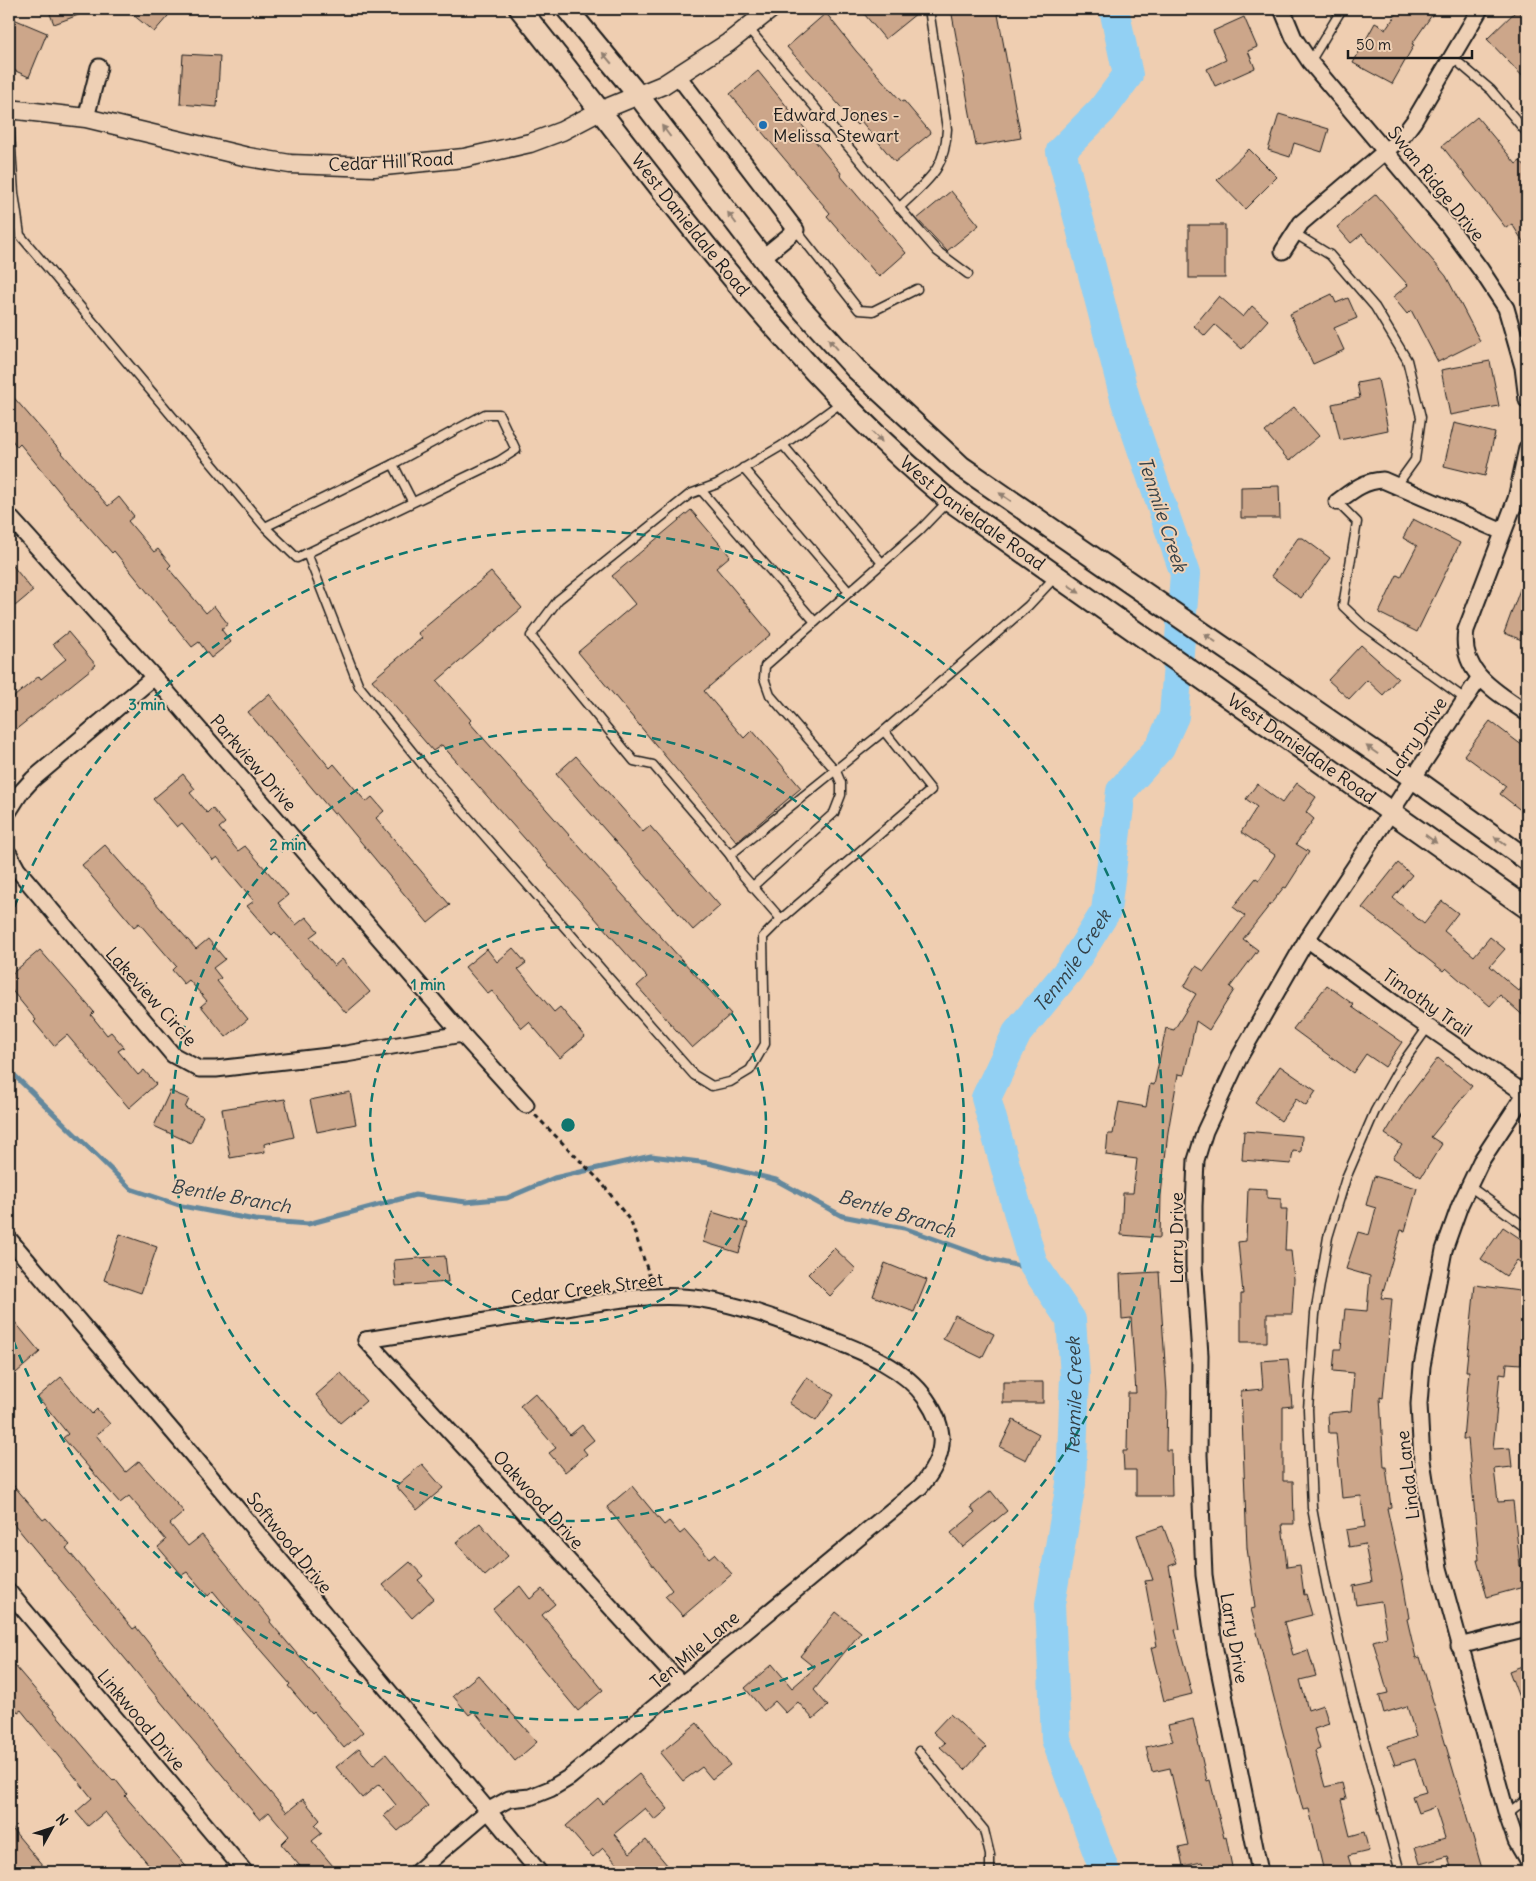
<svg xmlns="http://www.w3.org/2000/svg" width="1536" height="1881" viewBox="0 0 1536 1881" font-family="Delius,sans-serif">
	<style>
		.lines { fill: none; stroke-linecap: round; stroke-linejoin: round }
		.stream { stroke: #63889d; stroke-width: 5 }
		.river { stroke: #92d0f3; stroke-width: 30 }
		.building { fill: #cca68a; stroke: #1c1c1c }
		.service-casing { stroke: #1c1c1c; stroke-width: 11 }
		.minor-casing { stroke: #1c1c1c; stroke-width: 19 }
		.tertiary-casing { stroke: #1c1c1c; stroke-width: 21 }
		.secondary-casing { stroke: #1c1c1c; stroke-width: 24 }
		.path { stroke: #1c1c1c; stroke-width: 3; stroke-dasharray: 5 4; stroke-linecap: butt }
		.service { stroke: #eed0b5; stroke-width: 8 }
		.minor { stroke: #eed0b5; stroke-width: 15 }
		.tertiary { stroke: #eed0b5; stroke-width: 18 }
		.secondary { stroke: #eed0b5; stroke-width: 20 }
		.oneway { fill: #907f70 }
		.ring { fill: none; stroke: #0f766e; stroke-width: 2.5; stroke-dasharray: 9 6 }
		.poi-dot { fill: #1f6fb2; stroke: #eed0b5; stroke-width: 2 }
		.labels { text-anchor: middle; stroke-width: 4; stroke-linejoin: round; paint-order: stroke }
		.poi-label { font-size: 18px; fill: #1c1c1c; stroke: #eed0b5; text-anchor: start }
		.street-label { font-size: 18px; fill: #1c1c1c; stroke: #eed0b5 }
		.water-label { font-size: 19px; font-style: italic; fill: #344047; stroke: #eed0b5 }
		.centre { fill: #0f766e; stroke: #eed0b5; stroke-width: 2.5 }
		.ring-label { font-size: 15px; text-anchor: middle; font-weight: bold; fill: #0f766e; stroke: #eed0b5; stroke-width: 4; stroke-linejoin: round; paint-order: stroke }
	</style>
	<rect width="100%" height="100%" fill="#efceb1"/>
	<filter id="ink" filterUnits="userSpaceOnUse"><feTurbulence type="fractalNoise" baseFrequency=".02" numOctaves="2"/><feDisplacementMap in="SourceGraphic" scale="10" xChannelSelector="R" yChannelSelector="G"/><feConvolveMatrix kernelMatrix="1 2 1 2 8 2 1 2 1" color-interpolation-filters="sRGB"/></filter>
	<g filter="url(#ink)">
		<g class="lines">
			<path class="stream" d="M9,1070l122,119 51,17 73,14 53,4 107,-29 51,7 41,-4 47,-20 97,-22 57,7 68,17 66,36 62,12 89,32 44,10"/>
			<path class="river" id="s1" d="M1105,1872l-49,-133 -6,-135 21,-120 4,-108 -4,-56 -38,-56 -47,-166 31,-65 52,-63 37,-59 15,-120 39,-44 14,-31 11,-142 -59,-172 -65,-251 41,-41 26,-35 -14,-66"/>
		</g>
		<g class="building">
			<path d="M48,9h43l1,1 -38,14z"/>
			<path d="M126,9h48l-20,23z"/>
			<path d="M860,9h62l-37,30z"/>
			<path d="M951,9h46l24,129 -45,8z"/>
			<path d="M1400,9h36l-24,35 2,1 -22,39 -39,-21 22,-40 11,6z"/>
			<path d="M1517,10l10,11v60l-40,-42z"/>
			<path d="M826,13l30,38 46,51 2,-1 27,32 -36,29 -34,-41 -4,4 -70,-78z"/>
			<path d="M9,17l38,16 -18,44 -20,-9z"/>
			<path d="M1244,17l13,30 -9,4 7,17 -40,18 -8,-17 19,-9 -13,-29z"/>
			<path d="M183,54l37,2 -3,51 -37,-3z"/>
			<path d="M758,71l83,102 -1,2 66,78 -27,24 -52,-61 3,-3 -100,-119z"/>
			<path d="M1279,114l50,15 -7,23 -28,-9 -4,14 -22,-7z"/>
			<path d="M1477,117l39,47 4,-3 7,8v13l-5,4 5,7v55l-15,-24 -6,4 -64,-82z"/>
			<path d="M1249,149l28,28 -32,32 -28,-29z"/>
			<path d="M951,191l28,34 -32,26 -30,-32z"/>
			<path d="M1376,194l70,82 34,65 -42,21 -27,-52 -4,4 -14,-17 15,-12 -46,-51 -11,9 -14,-16z"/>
			<rect x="1189" y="225" width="36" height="53"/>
			<path d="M1332,294l4,9 12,-5 9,20 -23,10 10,22 -31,14 -23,-50z"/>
			<path d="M1219,296l24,21 9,-11 16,14 -26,29 -27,-24 -10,11 -11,-10z"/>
			<path d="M1490,361l9,45 -49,9 -9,-45z"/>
			<path d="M1378,379l10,51 -48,10 -8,-36 28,-6 -3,-15z"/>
			<path d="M9,392l99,114 11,-9 15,19 -6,5 26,31 4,-3 13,16 -3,3 38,45 8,-7 14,18 -7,5 10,13 -20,16 -12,-16 -7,5 -78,-96 -2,2 -31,-35 -61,-74 -3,3 -8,-11z"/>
			<path d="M1294,407l25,29 -30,25 -24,-29z"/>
			<path d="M1454,423l41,10 -10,43 -41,-10z"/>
			<path d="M1279,486l1,32h-39v-31z"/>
			<path d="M691,510l39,46 -14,12 55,66 -67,57 40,47 8,-8 49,58 -64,54 -159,-190 57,-48 -23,-28z"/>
			<path d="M1413,519l47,24 -43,89 -38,-19 18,-38 4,2 16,-31 -14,-8z"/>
			<path d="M1298,538h5l27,20 -29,40 -30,-22z"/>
			<path d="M9,561l24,30 -18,15 -6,-8z"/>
			<path d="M491,572l31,36 -85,73 34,39 -2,2 124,140 138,152 -39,34 -55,-62 10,-9 -205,-232 -9,6 -61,-71 50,-42 -4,-5z"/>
			<path d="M1526,573h1v69l-23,-9z"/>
			<path d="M68,632l28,33 -87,70v-34l30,-25 2,3 25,-20 -13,-15z"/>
			<path d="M1361,645l37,33 -15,17 -16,-15 -18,19 -21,-19z"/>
			<path d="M269,694l61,74 4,-4 32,38 6,-5 12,14 -8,7 74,87 -22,18 -91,-110 -3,1 -86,-102z"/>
			<path d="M1490,721l37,28v66l-27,-21 6,-8 -42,-31z"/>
			<path d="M576,756l67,76 7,-6 70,80 -27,24 -137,-156z"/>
			<path d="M183,774l12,15 -5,4 17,20 5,-5 13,15 -6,5 19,23 7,-5 43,49 -10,8 18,22 10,-8 12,14 -8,6 24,29 8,-7 28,33 -24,21 -39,-46 -2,1 -30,-36 -3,3 -25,-29 7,-5 -37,-44 -4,3 -31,-37 -5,4 -24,-28z"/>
			<path d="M1297,783l19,14 -10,15 8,7 -18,25 13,8 -23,36 -2,-1 -41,52 15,11 -28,37 4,3 -25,40 -13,-9 -12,54 -6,-1 -10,58 -7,63 -1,43 -39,-3 2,-42h10l4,-34 -31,-4 2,-21h5l6,-32 27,5 4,-23 4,1 12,-57 8,2 22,-36 -12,-7 12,-21 8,5 41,-55 -12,-9 23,-29 3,2 16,-25 -34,-23 16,-25 -11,-8 11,-15 25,19z"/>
			<path d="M105,845l91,104 12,-10 17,20 -12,9 8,10 -4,3 31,38 -22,18 -25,-31 6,-5 -18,-21 -5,4 -12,-14 4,-4 -37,-43 -5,4 -52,-62z"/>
			<path d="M1398,863l14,12 -19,23 31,26 18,-23 16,12 -14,18 30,25 16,-19 15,12 -15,17 29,25 8,-10v38l-27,-24 -10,11 -44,-38 -3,3 -81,-63z"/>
			<path d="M513,948l13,15 -8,6 36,43 6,-5 25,30 -25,21 -31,-36 -7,6 -30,-37 -4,3 -23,-27 22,-18 10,13z"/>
			<path d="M40,950l54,62 -3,3 16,20 4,-3 13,15 -6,4 20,24 6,-5 12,14 -27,24 -62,-73 -13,11 -20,-24 2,-2 -27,-33v-11z"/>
			<path d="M1327,985l27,20 -2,2 50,35 -17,25 -19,-13 -13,19 -60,-44z"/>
			<path d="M1438,1058l34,28 -41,51 11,7 -21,33 -28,-19 9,-13 -17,-11 20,-33z"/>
			<path d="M1280,1066l36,25 -10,15 -10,-7 -15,22 -26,-19z"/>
			<path d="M170,1091l19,8 -4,9 18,8 -12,27 -37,-17z"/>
			<path d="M350,1092l6,32 -39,8 -7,-32z"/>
			<path d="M285,1099l9,38 -30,7 1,8 -35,6 -8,-49z"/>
			<path d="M1244,1131l58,5 -1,16 -8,-1 -2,13 -49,-4z"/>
			<path d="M1374,1176l43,12 -12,43 -4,-1 -20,68 11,1 -9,99 -3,-1 4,70h2l5,40 -4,1 15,69 7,41 -2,1 9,39 4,-1 63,215h-31l-4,-16 -28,8 -5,-17 30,-9 -10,-31 -17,6 -6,-17 14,-4 -11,-33 -20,6 -7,-19 28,-9 -9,-31 -23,7 -5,-18 9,-2 -15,-52 14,-4 -6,-36 -25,4 -3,-19 19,-4 -7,-38 -16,3 -3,-17 19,-3 -4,-31 -19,2 -6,-65h-7l-1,-20 23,-2 3,-38 -21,-2 2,-22h6l4,-40 22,2 3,-35 -24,-7 12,-37 11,3 7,-27 -10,-3z"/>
			<path d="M1248,1188l19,1v9l14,1v10h6l-2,42h6l3,28 -2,35h-25v28h-26v-48h2l-5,-52 8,-1z"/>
			<path d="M712,1212l36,11 -9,30 -36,-11z"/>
			<path d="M1503,1227l24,16v24l-10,-7 -11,16 -25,-17z"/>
			<path d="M120,1234l37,13 -16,46 -37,-13z"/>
			<path d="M834,1248l22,21 -26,27 -22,-22z"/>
			<path d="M445,1256l3,26 -52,4 -2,-26z"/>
			<path d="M885,1263l42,17 -13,32 -41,-16z"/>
			<path d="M1159,1272l8,121 -1,57h5l1,46h-36v-26h-12l-1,-19h4l1,-58h8l-5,-75 -9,1 -2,-45z"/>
			<path d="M1475,1285l52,7 -6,72 -14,-1 -1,12 -6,-1 -7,75 17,-1 2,19 -18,2 4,33 15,-1 7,65 7,-2v22l-40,11 -10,-37h2l-11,-121h-5l6,-68h-3z"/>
			<path d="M9,1315l31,37 -24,21 -7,-8z"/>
			<path d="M955,1315l39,19 -12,24 -39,-19z"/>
			<path d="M1288,1359l4,47 -9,1v74h10l1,43h-12l5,43 13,-2 4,30 2,-1 6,21 -28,7 9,33 15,-5 8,26 -16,4 8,30 15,-5 6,19 -15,5 6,20 -5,2 10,36 17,-4 4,16 -5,1 9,36 14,-4 5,19 -21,5 5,16h-29l-15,-63 -6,1 -52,-201 4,-1 -8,-60 -6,-157 22,-2 -2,-28z"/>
			<path d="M341,1373l25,28 -26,22 -24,-28z"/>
			<path d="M61,1377l31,37 5,-5 13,15 -14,11 30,37 13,-11 45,51 -14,12 18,22 14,-11 69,85 -1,2 93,110 -19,16 -30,-36 -2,2 -24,-28 2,-2 -61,-70 2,-1 -18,-22 -5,5 -21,-24 -5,3 -24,-28 8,-7 -37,-44 -9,7 -57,-65 5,-4 -30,-37z"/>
			<path d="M807,1377l27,18 -18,26 -27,-18z"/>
			<rect x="1003" y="1382" width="40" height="21"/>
			<path d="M535,1393l35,42 12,-10 12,15 -11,9 4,5 -22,18 -16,-19 7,-5 -36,-42z"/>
			<path d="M1013,1420l26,14 -13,26 -26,-13z"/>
			<path d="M422,1464l21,24 -26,22 -21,-24z"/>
			<path d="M9,1480l34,40 3,-2 24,27 -4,3 67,81 3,-2 82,104 69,81 16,-13 17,21 -5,5 7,8 -10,8 26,31h-33l-24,-28 8,-8 -20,-24 -9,8 -85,-101 -166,-201z"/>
			<path d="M632,1486l32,39 5,-4 11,13 5,-4 24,28 5,-4 18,20 -49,42 -18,-20 7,-6 -65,-83z"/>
			<path d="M991,1491l16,20 -44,36 -12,-14 24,-20 -4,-6z"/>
			<path d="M480,1523l28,33 -23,20 -29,-33z"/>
			<path d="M1163,1526l14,37 -8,3 11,63 -5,1 17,64 -28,7 -13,-53 6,-2 -12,-65 8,-1 -16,-45z"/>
			<path d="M410,1562l13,14 -5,4 16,18 -22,20 -29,-33z"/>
			<path d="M520,1586l10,13 12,-10 13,15 -13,11 61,75 -25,21 -85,-102z"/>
			<path d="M836,1612l25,20 -47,58 14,16 -15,13 -15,-17 -12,11 -11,-12 -11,10 -19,-23 27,-24 20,24 23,-20 -15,-12z"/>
			<path d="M9,1659l104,122 2,-2 12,15 -2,2 66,76h-36l-50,-60 -17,14 -12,-14 16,-14 -71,-88 -3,2 -9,-11z"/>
			<path d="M1527,1664v51l-1,1 -17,-45z"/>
			<path d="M478,1675l59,67 -22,19 -41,-50 -5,4 -16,-19z"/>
			<path d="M950,1714l36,33 -21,23 -25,-23 5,-4 -12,-11z"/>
			<path d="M1193,1719l14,62 3,-1 14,58 2,-1 7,35h-28l-3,-10 -19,4 -4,-19 9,-2 -18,-77 -18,4 -6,-25 27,-6 -5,-16z"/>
			<path d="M697,1723l33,42 -18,14 -10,-12 -19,14 -23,-28z"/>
			<path d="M359,1748l14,17 13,-11 42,52 -30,25 -14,-15 12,-11 -17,-21 -17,14 -26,-31z"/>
			<path d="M639,1774l29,35 -13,11 -10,-12 -31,26 16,19 16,-13 22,26 -8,6h-36l-21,-24 -10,9 -27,-31 32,-28 5,6z"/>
			<path d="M9,1825l39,47h-39z"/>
		</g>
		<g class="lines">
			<g class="service-casing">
				<g id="service">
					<path d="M748,28l168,199 21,24 31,23"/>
					<path d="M1452,57l39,33 36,43"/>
					<path d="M1310,62l32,-53"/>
					<path d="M9,119l5,74 6,42 245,292 32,31 202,-97 17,-11 -17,-36h-14l-92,50 -128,63"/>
					<path d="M899,208c28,-28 46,-36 48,-79l-18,-120"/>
					<path d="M796,230l63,80 14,1 44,-22"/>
					<path d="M1294,233l36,22 45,52 32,53 14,57 -6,43 -18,25"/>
					<path d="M842,402l-59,43 -66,39 -27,10 -132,106 -27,36 103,125 19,4 77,90 154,-124 144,-125 28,-30"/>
					<path d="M783,445l99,118"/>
					<path d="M393,464l19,37"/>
					<path d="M743,468l106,124"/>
					<path d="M701,490l114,132"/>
					<path d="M1337,502l20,20 -14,84 20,19 102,74"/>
					<path d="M307,553l52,133 67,83 268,306 18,11 18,-4 20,-12 15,-26 -2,-107 18,-18"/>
					<path d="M730,855l10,17 41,47 150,-129 -47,-59"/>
					<path d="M752,887l82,-74 7,-18v-12l-5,-12 -66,-76 -6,-17 1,-12 155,-136 29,-30"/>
					<path d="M1469,1186l58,42"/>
					<path d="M919,1751l65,79 6,25v17"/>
					<path d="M1507,1815l20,-16"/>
					<path d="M1400,1872l-48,-177 -25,-107 -15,-80 -4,-99 7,-95 13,-77 18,-59 29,-67 26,-46 27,-38"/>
				</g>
			</g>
			<g class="minor-casing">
				<g id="minor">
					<path d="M1282,9l12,29 16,24 140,166 31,42 25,38 17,59 4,33"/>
					<path d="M678,76l118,154 -34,28"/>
					<path d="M86,118l13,-51"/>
					<path d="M1283,251l18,-28 101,-86 12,-16 66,-112"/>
					<path d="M1527,448l-11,51 -50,131c-7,43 31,62 61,83"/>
					<path d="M1337,502c15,-11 26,-21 46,-22l120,52"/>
					<path d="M9,516l145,161 308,357 64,71"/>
					<path d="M9,811l12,-19 12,-13 121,-102"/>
					<path d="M9,854l8,15 156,186 26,14h17l130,-15 116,-20"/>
					<path d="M1307,939l95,70 125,86"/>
					<path d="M1525,1094l-44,67 -21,44 -16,45 -22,116 -3,38 3,57 17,107 68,247 9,26 11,19"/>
					<path d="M9,1239l181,213 349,420"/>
					<path d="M366,1340c61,-10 122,-19 183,-29 49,-8 104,-20 153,-12 43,7 83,23 123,38 36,14 78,29 101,62 23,33 19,59 -6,88l-350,290 -20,12 -20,8 -21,2 -20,11 -72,62"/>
					<path d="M366,1340l316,345"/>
					<path d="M9,1592l236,280"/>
					<path d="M1459,1646l68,-17"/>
					<path d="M1260,1872l-45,-222 -11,-75 -5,-120 1,-100 -6,-89v-60l2,-46 9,-29 35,-75 67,-117 173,-262"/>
				</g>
			</g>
			<g class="tertiary-casing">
				<path id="tertiary" d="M9,109l77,9 162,39 42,7 84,3 90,-9 66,-15 32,-12 40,-21 61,-25 65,-42 43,-34"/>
			</g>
			<g class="secondary-casing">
				<g id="secondary">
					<path id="s2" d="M520,9c136,169 260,351 429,491l578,408"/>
					<path d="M567,9l71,86 163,213 55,61 106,98 451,311 114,82"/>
				</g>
			</g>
			<path class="path" d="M535,1115l66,67 30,40 21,61"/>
			<use href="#service" class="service"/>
			<use href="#minor" class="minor"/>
			<use href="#tertiary" class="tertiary"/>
			<use href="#secondary" class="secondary"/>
		</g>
		<defs><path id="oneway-solid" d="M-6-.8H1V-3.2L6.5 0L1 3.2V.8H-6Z" transform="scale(1.25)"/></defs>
		<g class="oneway">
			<use href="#oneway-solid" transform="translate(607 58) rotate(-130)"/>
			<use href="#oneway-solid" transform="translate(666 131) rotate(-127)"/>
			<use href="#oneway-solid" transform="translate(732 218) rotate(-127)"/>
			<use href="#oneway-solid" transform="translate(833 344) rotate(-132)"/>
			<use href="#oneway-solid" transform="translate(877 437) rotate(44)"/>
			<use href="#oneway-solid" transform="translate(1005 497) rotate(-145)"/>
			<use href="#oneway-solid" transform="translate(1074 589) rotate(35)"/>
			<use href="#oneway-solid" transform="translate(1210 638) rotate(-145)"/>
			<use href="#oneway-solid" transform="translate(1372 750) rotate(-145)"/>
			<use href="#oneway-solid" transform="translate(1431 839) rotate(36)"/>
			<use href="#oneway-solid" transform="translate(1500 841) rotate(-144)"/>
		</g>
	</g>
	<g class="ring">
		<circle cx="568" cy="1125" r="198"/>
		<circle cx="568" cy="1125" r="396"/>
		<path d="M9 921A595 595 0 1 1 9 1329"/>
	</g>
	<circle class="poi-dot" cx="763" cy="125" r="5"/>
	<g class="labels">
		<g class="poi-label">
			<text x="773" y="121">Edward Jones -<tspan x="773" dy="21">Melissa Stewart</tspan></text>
		</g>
		<g class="street-label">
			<text transform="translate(391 162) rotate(-3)" y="6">Cedar Hill Road</text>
			<text transform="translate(1436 184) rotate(51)" y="6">Swan Ridge Drive</text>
			<text dy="6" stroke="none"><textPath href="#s2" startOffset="275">West Danieldale Road</textPath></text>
			<text dy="6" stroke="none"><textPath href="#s2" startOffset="680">West Danieldale Road</textPath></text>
			<text transform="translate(1417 737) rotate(-56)" y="6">Larry Drive</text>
			<text dy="6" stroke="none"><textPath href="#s2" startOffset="1085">West Danieldale Road</textPath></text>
			<text transform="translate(253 763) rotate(49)" y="6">Parkview Drive</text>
			<text transform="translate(151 997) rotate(48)" y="6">Lakeview Circle</text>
			<text transform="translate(1427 1003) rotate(35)" y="6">Timothy Trail</text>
			<text transform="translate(1177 1238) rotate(-90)" y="6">Larry Drive</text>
			<text transform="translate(587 1289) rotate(-7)" y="6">Cedar Creek Street</text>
			<text transform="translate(1408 1475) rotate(-97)" y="6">Linda Lane</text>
			<text transform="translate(538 1500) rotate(48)" y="6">Oakwood Drive</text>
			<text transform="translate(289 1543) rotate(51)" y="6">Softwood Drive</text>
			<text transform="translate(1234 1638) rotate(80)" y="6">Larry Drive</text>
			<text transform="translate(695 1650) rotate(-40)" y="6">Ten Mile Lane</text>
			<text transform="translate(141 1720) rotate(50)" y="6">Linkwood Drive</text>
		</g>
		<g class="water-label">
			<text transform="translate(1163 514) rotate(72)" y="7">Tenmile Creek</text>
			<text dy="7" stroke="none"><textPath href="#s1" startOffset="966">Tenmile Creek</textPath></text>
			<text transform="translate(231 1196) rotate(10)" y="7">Bentle Branch</text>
			<text transform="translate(897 1213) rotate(17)" y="7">Bentle Branch</text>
			<text dy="7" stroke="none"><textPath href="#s1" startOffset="486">Tenmile Creek</textPath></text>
		</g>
	</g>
	<circle cx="568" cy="1125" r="8" class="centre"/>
	<g class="ring-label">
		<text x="147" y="710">3 min</text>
		<text x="288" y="850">2 min</text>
		<text x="428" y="990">1 min</text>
	</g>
	<rect width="1536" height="1881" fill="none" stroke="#eed0b5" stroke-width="30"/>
	<rect x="15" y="15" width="1506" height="1851" fill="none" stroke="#1c1c1c" stroke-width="2" filter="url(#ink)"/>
	<g transform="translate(52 1828) rotate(50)" stroke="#eed0b5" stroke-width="4" paint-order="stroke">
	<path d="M0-4L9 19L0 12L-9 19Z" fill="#1c1c1c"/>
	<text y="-8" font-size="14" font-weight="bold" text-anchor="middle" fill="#1c1c1c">N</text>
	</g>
	<path d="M1348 50v8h124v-8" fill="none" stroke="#1c1c1c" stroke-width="2.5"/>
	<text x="1356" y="50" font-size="15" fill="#1c1c1c" stroke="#eed0b5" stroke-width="4" paint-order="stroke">50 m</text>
</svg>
